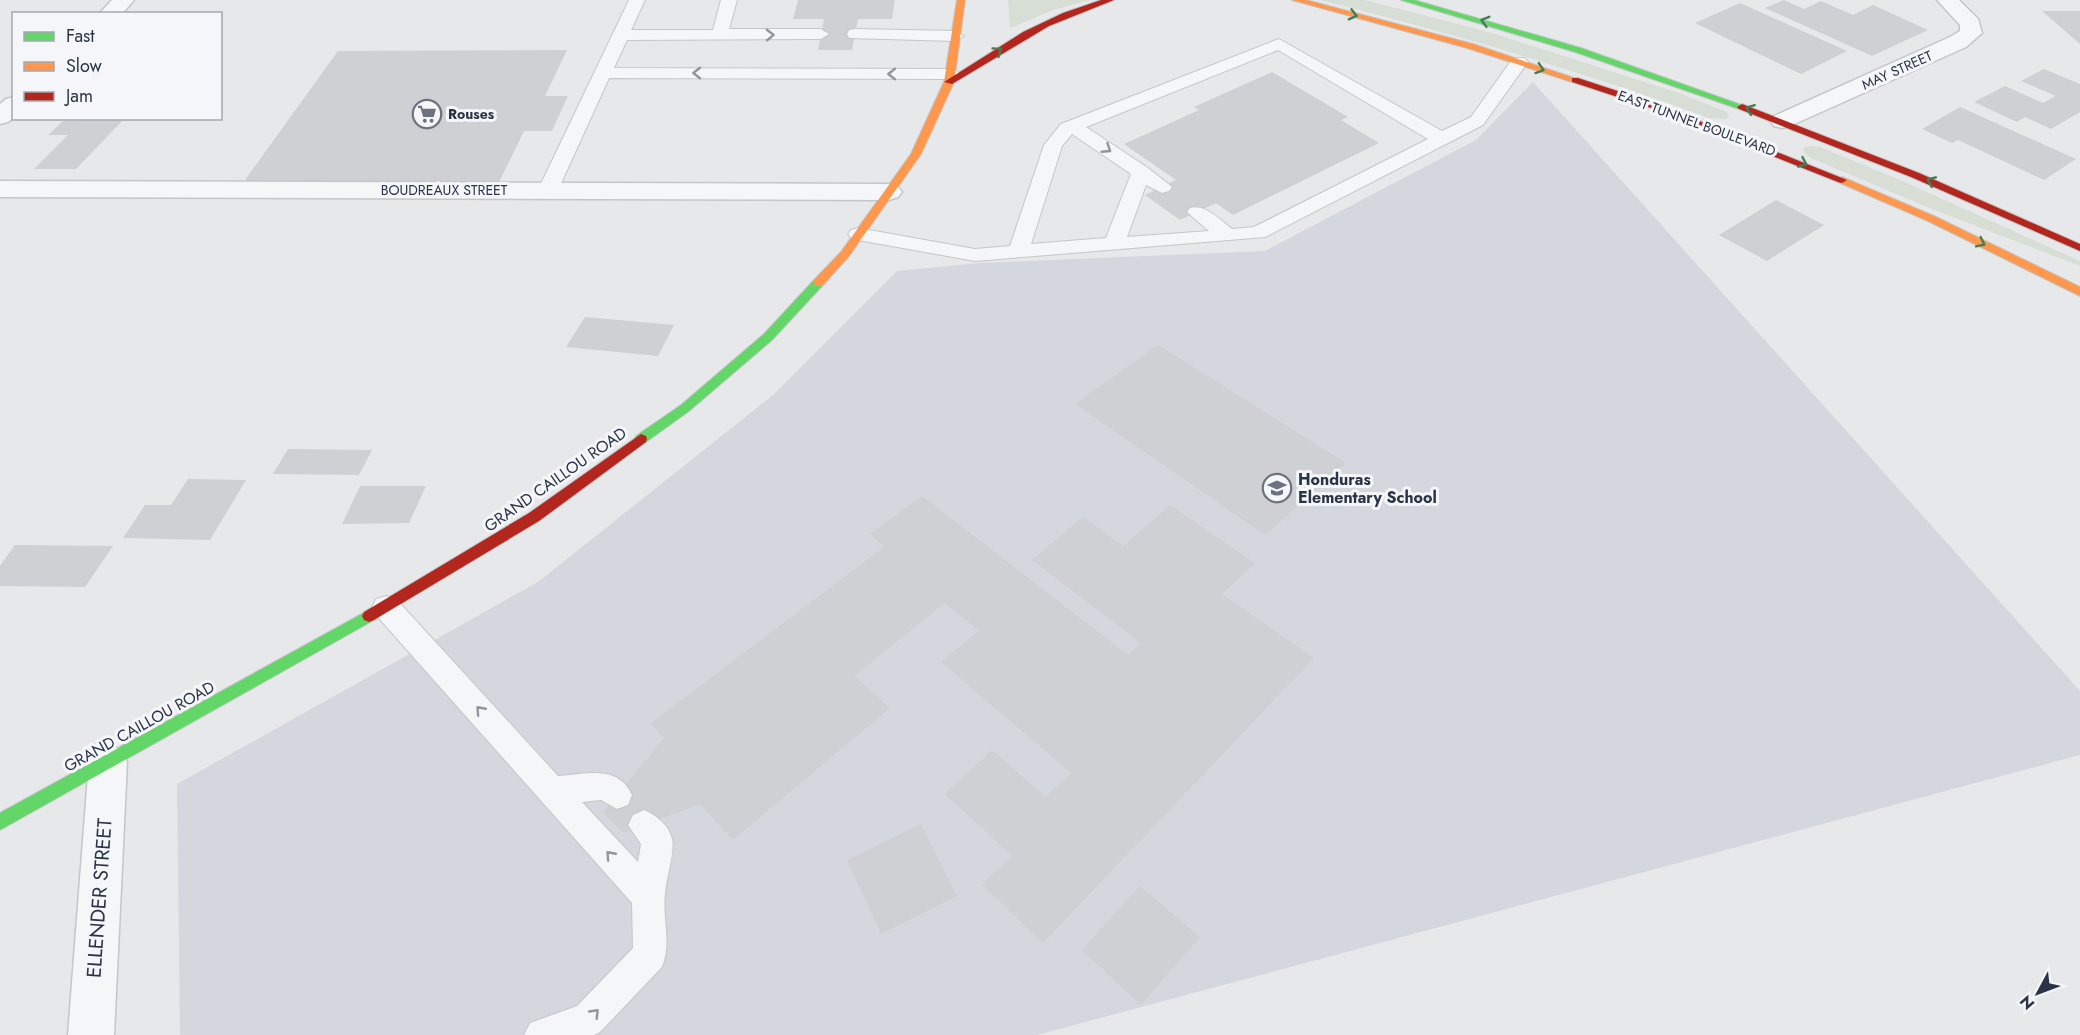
<svg xmlns="http://www.w3.org/2000/svg" width="2080" height="1035" viewBox="0 0 2080 1035" font-family="Jost,sans-serif">
	<style>
		.built { fill: #d4d7dd }
		.green { fill: #d6ded6 }
		.building { fill: #ced0d3 }
		.lines { fill: none; stroke-linecap: round; stroke-linejoin: round }
		.lane-casing { stroke: #c4c6c8; stroke-width: 2 }
		.street-casing { stroke: #c4c6c8; stroke-width: 3 }
		.fast-casing { stroke: #c4c6c8; stroke-width: 2 }
		.slow-casing { stroke: #c4c6c8; stroke-width: 2 }
		.jam-casing { stroke: #c4c6c8; stroke-width: 2 }
		.lane { fill: #f5f6f7; fill-rule: evenodd }
		.street { fill: #f5f6f7; fill-rule: evenodd }
		.fast { fill: #63d668; fill-rule: evenodd }
		.slow { fill: #ff974d; fill-rule: evenodd }
		.jam { fill: #b3261e; fill-rule: evenodd }
		.oneway { stroke: #447d55 }
		.oneway2 { stroke: #90959e }
		.labels { text-anchor: middle; stroke-width: 6; stroke-linejoin: round; paint-order: stroke }
		.far-street-label { font-size: 14px; fill: #2b3445; stroke: #f4f6f9 }
		.far-poi-label { font-size: 14px; font-weight: bold; fill: #2b3445; stroke: #f4f6f9; text-anchor: start }
		.street-label { font-size: 16px; fill: #2b3445; stroke: #f4f6f9 }
		.poi-label { font-size: 16px; font-weight: bold; fill: #2b3445; stroke: #f4f6f9; text-anchor: start }
		.near-street-label { font-size: 20px; fill: #2b3445; stroke: #f4f6f9 }
	</style>
	<rect width="100%" height="100%" fill="#e6e8ea"/>
	<path class="built" d="M1533,82l547,609v64l-1043,280h-857l-3,-251 361,-202 235,-187 124,-124 83,-8 285,-12 211,-111z"/>
	<g class="green">
		<path d="M1008,0h82l-37,10 -43,18z"/>
		<path d="M1320,0h45l127,33 190,61 45,18 2,4 -2,3 -18,-1c-128,-47 -257,-85 -389,-118z"/>
		<path d="M1811,146l9,1 73,30 187,84v5l-153,-59 -116,-49 -7,-5 -1,-5z"/>
	</g>
	<g class="building">
		<path d="M798,0h97l-3,19h-34l-6,31h-34l6,-31h-31z"/>
		<path d="M1784,0l20,9 17,-8 32,14 20,-10 55,25 -56,26 -107,-48z"/>
		<path d="M1740,3l107,48 -46,23 -106,-51z"/>
		<path d="M2042,11h38v33z"/>
		<path d="M567,50l-22,46h23l-16,35h-28l-25,51 -257,2 96,-133z"/>
		<path d="M2044,69l36,15v28l-29,17 -26,-12 -8,5 -43,-20 31,-16 38,17 13,-7 -35,-15z"/>
		<path d="M1272,72l76,45 -7,3 38,23 -146,72 -17,-12 -36,17 -35,-25 31,-15 -52,-36 75,-34 -5,-3z"/>
		<path d="M1960,107l116,52 -32,21 -86,-40 -6,3 -30,-14z"/>
		<path d="M83,118h42l-49,51h-42l34,-34h-20l15,-14h18z"/>
		<path d="M1776,200l48,25 -57,36 -48,-26z"/>
		<path d="M585,317l89,8 -16,31 -92,-9z"/>
		<path d="M1158,345l188,118 -81,72 -190,-131z"/>
		<path d="M288,449l84,1 -13,25 -86,-1z"/>
		<path d="M188,479l58,1 -36,60 -87,-2 22,-33h26z"/>
		<path d="M360,486h66l-17,37 -67,1z"/>
		<path d="M922,496l206,159 13,-12 -109,-83 51,-43 40,29 47,-41 85,58 -33,31 92,64 -271,285 -61,-58 30,-29 -67,-62 47,-44 54,47 25,-24 -130,-111 38,-31 -34,-28 -91,73 36,32 -157,132 -33,-36 -76,29 -21,-21 61,-74 -13,-15 233,-176 -14,-13z"/>
		<path d="M15,545l98,1 -28,41 -85,-1v-20z"/>
		<path d="M921,824l36,72 -76,38 -34,-74z"/>
		<path d="M1140,886l60,51 -59,68 -59,-55z"/>
	</g>
	<g class="lines">
		<g class="lane-casing">
			<g id="lane">
				<path d="M629,0h16l-14,30h82l8,-30h16l-8,29h92l8,5 -8,5 -194,1 -13,28 336,1 6,1 3,4 -3,4 -6,1 -341,-1 -51,112 -3,4h-14l-3,-4z"/>
				<path d="M855,29l101,2 8,5 -8,5 -107,-3 -2,-4 2,-4z"/>
				<path d="M1279,39l163,92 29,-14 42,-59h12l3,4 -45,63 -218,112 -290,24 -117,-21 -7,-2 -3,-4 3,-4 7,-2 117,21 35,-3 34,-101 17,-21zM1278,50l150,89 -174,88 -22,2c-12,-9 -26,-25 -42,-21l-3,4 22,19 -82,6 19,-52 16,8 7,-2 3,-4 -24,-19 -62,-41zM1072,134l59,40 -25,64 -75,6 31,-98z"/>
				<path d="M386,596l10,3 162,177c28,-2 60,-12 74,19l-4,10 -11,4 -16,-9 -19,2 56,60 3,-18 -13,-19 5,-10 11,-5c12,5 25,15 28,29 3,13 -6,40 -7,55 -3,24 7,49 -3,73l-62,65 -6,3h-70l6,-12 47,-17 56,-58 -1,-45 -256,-288 -4,-8 4,-8z"/>
			</g>
		</g>
		<g class="street-casing">
			<g id="street">
				<path d="M112,0h22l-12,14h-23z"/>
				<path d="M1937,0h22l19,19 4,14 -16,14 -176,79 -8,2 -8,-2 -4,-5 4,-5 176,-79 10,-6v-6z"/>
				<path d="M14,97v20l-6,5 -8,2v-20l6,-5z"/>
				<path d="M0,181l889,3 9,3 4,5 -4,5 -9,3 -889,-3z"/>
				<path d="M108,745l14,5 5,12 -13,273h-46l21,-273 5,-12z"/>
			</g>
		</g>
		<g class="fast-casing">
			<g id="fast">
				<path d="M1401,0h13l167,48 166,59 -8,2 -164,-57z"/>
				<path d="M818,279l4,1v6l-50,54 -83,71 -43,31h-10l-1,-3 1,-3 45,-31 83,-71 50,-54z"/>
				<path d="M369,610l5,2 2,4 -2,4 -374,210v-17z"/>
			</g>
		</g>
		<g class="slow-casing">
			<g id="slow">
				<path d="M957,0h8l-11,82 -33,72 -72,102 -27,30h-8v-6l27,-28 70,-98 33,-72z"/>
				<path d="M1292,0h14l167,44 107,36 -8,2 -105,-34z"/>
				<path d="M1842,177l94,40 144,70v9l-152,-75 -90,-39 -1,-2z"/>
			</g>
		</g>
		<g class="jam-casing">
			<g id="jam">
				<path d="M1101,0h13l-65,26 -97,58 -8,-2 79,-50 40,-19z"/>
				<path d="M1572,78h6l79,26 190,76 -5,3 -4,-1 -187,-74 -79,-26z"/>
				<path d="M1742,104l177,69 161,71v7l-169,-74 -172,-68 -2,-2z"/>
				<path d="M641,434l5,2 1,3 -1,3 -107,79 -165,99 -5,2 -5,-2 -2,-4 2,-4 165,-99z"/>
			</g>
		</g>
		<use href="#lane" class="lane"/>
		<use href="#street" class="street"/>
		<use href="#fast" class="fast"/>
		<use href="#slow" class="slow"/>
		<use href="#jam" class="jam"/>
	</g>
	<defs><path id="oneway-chevron" d="M-2-3.5L2.5 0L-2 3.5" fill="none" stroke-width="1.6" stroke-linecap="round" stroke-linejoin="round" transform="scale(1.5)"/></defs>
	<g class="oneway">
		<use href="#oneway-chevron" transform="translate(1353 15) rotate(15)"/>
		<use href="#oneway-chevron" transform="translate(1485 21) rotate(-164)"/>
		<use href="#oneway-chevron" transform="translate(998 51) rotate(-35)"/>
		<use href="#oneway-chevron" transform="translate(1540 69) rotate(18)"/>
		<use href="#oneway-chevron" transform="translate(1750 109) rotate(-159)"/>
		<use href="#oneway-chevron" transform="translate(1803 163) rotate(24)"/>
		<use href="#oneway-chevron" transform="translate(1931 181) rotate(-157)"/>
		<use href="#oneway-chevron" transform="translate(1981 243) rotate(26)"/>
	</g>
	<g class="oneway2">
		<use href="#oneway-chevron" transform="translate(770 35) rotate(-1)"/>
		<use href="#oneway-chevron" transform="translate(697 73) rotate(-180)"/>
		<use href="#oneway-chevron" transform="translate(892 74) rotate(-180)"/>
		<use href="#oneway-chevron" transform="translate(1107 149) rotate(33)"/>
		<use href="#oneway-chevron" transform="translate(480 710) rotate(-132)"/>
		<use href="#oneway-chevron" transform="translate(610 855) rotate(-132)"/>
		<use href="#oneway-chevron" transform="translate(595 1013) rotate(-46)"/>
	</g>
	<defs>
		<g id="supermarket-ring" transform="scale(1.5)"><circle r="9.5" fill="#f4f6f9" stroke="#6c737f" stroke-width="1.5"/><path d="M-6-5.5h2.5l.6 2H6L4.5 2H-2.5L-4.4-4H-6ZM-1.5 3.2a1.3 1.3 0 1 0 .1 0ZM3 3.2a1.3 1.3 0 1 0 .1 0Z" fill="#6c737f"/></g>
		<g id="school-ring" transform="scale(1.5)"><circle r="9.5" fill="#f4f6f9" stroke="#6c737f" stroke-width="1.5"/><path d="M0-5L7-2L0 1L-7-2ZM-4 1L0 2.5L4 1V4Q0 6-4 4Z" fill="#6c737f"/></g>
	</defs>
	<g fill-rule="evenodd">
		<use href="#supermarket-ring" x="427" y="114"/>
		<use href="#school-ring" x="1277" y="488"/>
	</g>
	<g class="labels">
		<g class="far-street-label">
			<text transform="translate(1897 70) rotate(-24)" y="5">MAY STREET</text>
			<text transform="translate(1697 123) rotate(20)" y="5">EAST TUNNEL BOULEVARD</text>
			<text x="444" y="195">BOUDREAUX STREET</text>
		</g>
		<g class="far-poi-label">
			<text x="448" y="119">Rouses</text>
		</g>
		<g class="street-label">
			<text transform="translate(555 479) rotate(-35)" y="6">GRAND CAILLOU ROAD</text>
			<text transform="translate(139 726) rotate(-29)" y="6">GRAND CAILLOU ROAD</text>
		</g>
		<g class="poi-label">
			<text x="1298" y="485">Honduras<tspan x="1298" dy="18">Elementary School</tspan></text>
		</g>
		<g class="near-street-label">
			<text transform="translate(99 898) rotate(-86)" y="7">ELLENDER STREET</text>
		</g>
	</g>
	<rect x="12" y="12" width="210" height="108" fill="#f4f6f9" stroke="#a4a8b1" stroke-width="1.5"/>
	<rect x="24" y="32" width="30" height="9" fill="#63d668" stroke="#a4a8b1" stroke-width="1.5"/>
	<text x="66" y="42" font-size="18" fill="#2b3445">Fast</text>
	<rect x="24" y="62" width="30" height="9" fill="#ff974d" stroke="#a4a8b1" stroke-width="1.5"/>
	<text x="66" y="72" font-size="18" fill="#2b3445">Slow</text>
	<rect x="24" y="92" width="30" height="9" fill="#b3261e" stroke="#a4a8b1" stroke-width="1.5"/>
	<text x="66" y="102" font-size="18" fill="#2b3445">Jam</text>
	<g transform="translate(2038 993) rotate(229)" stroke="#f4f6f9" stroke-width="4.5" paint-order="stroke">
	<path d="M0-4.5L10 22L0 15L-10 22Z" fill="#2b3445"/>
	<text y="-9" font-size="16" font-weight="bold" text-anchor="middle" fill="#2b3445">N</text>
	</g>
</svg>
